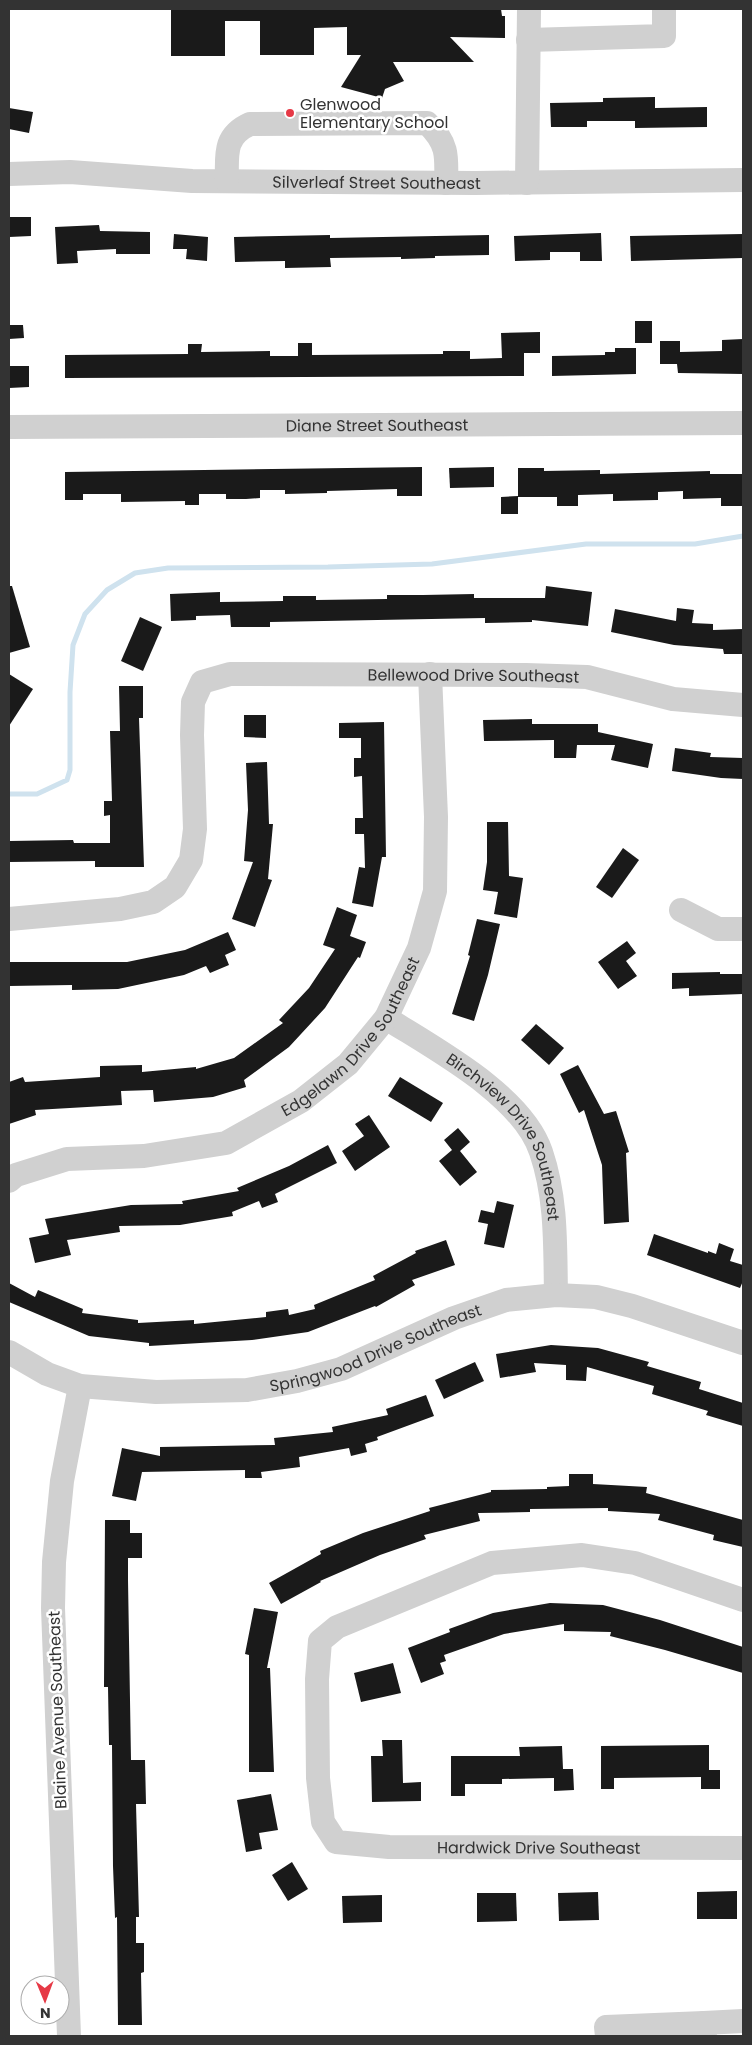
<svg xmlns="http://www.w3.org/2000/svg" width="752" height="2045" viewBox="0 0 752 2045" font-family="Poppins,sans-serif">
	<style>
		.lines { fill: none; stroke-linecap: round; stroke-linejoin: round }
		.stream { stroke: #cfe2ee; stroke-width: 5 }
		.building { fill: #1a1a1a }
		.minor { stroke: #d0d0d0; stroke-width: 24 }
		.poi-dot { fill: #e63946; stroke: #fff; stroke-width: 2 }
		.labels { text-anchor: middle; stroke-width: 5; stroke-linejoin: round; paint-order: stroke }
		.poi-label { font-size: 16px; fill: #333; stroke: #fff; text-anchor: start }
		.street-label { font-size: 16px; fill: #333; stroke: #fff }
	</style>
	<rect width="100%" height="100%" fill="#fff"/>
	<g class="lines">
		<path class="stream" d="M9,794h28l30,-14 3,-10v-78l3,-47 12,-31 22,-24 28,-17 33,-5 160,-1 104,-3 154,-20h109l48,-8"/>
	</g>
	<g class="building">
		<path d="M171,9h330l1,7h3v22l-55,-1 24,25h-81l11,19 -19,8 -3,9 -41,-11 20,-32h-14v-28l-33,1v27h-54v-34h-35v35h-54z"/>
		<path d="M655,97v11l52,-1v20l-72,1v-7h-48v6h-36l-1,-24 53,-1v-4z"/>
		<path d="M9,108l24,4 -4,21 -20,-4z"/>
		<path d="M9,217h22v19l-22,1z"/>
		<path d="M99,225l1,6 50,1v22h-34v-5l-39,2 1,12 -21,1 -2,-37z"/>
		<path d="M601,233l1,28h-22v-9h-30v8l-35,1 -1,-25z"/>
		<path d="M174,234l34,3 -1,24 -21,-2 1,-10h-14z"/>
		<path d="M743,234v24l-112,3 -1,-25z"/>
		<path d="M330,235v3l159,-3v20l-54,1v2l-34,1v-2l-71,1 1,9 -46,1v-7l-50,1 -1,-25z"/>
		<rect x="635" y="321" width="17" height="22"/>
		<path d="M9,325h14l1,13 -15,1z"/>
		<path d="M540,332v21h-16v23l-459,2v-23l123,-1v-10h14l-1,8 69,-1v5h28v-13h14v12l131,-1v-3h27v8l32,-1 -1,-25z"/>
		<path d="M743,339v35l-65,-1 -1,-9h-17v-23h20v11l42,-1v-11z"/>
		<path d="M615,348h21v26l-84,2v-20l53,-1v-3h10z"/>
		<path d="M9,366h20v21l-20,1z"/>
		<path d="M422,467v29h-25v-7l-70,2v2l-42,1v-4h-25v8l-14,1h-20v-5h-27v11h-14v-4l-64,1v-8h-38v6h-18v-28z"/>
		<path d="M494,467v20l-44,1 -1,-20z"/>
		<path d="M518,468h26v3l56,-1v4l110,-3v3h33v32h-22v-8l-38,1v-8l-25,1v8l-45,1v-7l-35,1v11h-21v-9h-39v17h-17v-17l17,-1z"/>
		<path d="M9,586h3l18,61 -21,6z"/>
		<path d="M546,586l46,6 -4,34 -56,-6v2l-47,1v-5l-215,4v5h-39l-1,-12 -34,1v4l-25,1 -1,-27 50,-2v10l63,-1v-5h33v4l71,-1v-4h36l51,-1v4h71z"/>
		<path d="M677,608l17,2 -2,13 21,1v6l30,-1v25h-19l-1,-5 -49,-4 -63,-13 4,-23 61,12z"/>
		<path d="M140,617l22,10 -19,44 -22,-10z"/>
		<path d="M9,674l24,15 -24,37z"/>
		<path d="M119,686h24v32h-4l5,149h-49v-6l-86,1v-21l64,-1 1,3h36v-28l-6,1v-15h8l-2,-70h10z"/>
		<path d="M244,715h22v23l-22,-1z"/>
		<path d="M532,719v5h66v8l55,12 -5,24 -37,-8 4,-15h-38l-1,13h-22v-18l-70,1 -1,-21z"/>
		<path d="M384,722l2,135h-4l-9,50 -21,-4 7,-36 6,1 -1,-34h-9v-16h8l-1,-42 -8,1v-19h7v-20h-22v-15z"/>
		<path d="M675,748l36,5 -1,4 33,1v21l-22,-1 -49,-7z"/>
		<path d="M267,762l2,62h4l-5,55 4,1 -17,47 -23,-8 21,-57 -9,-1 4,-51 -2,-47z"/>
		<path d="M487,822h21l1,54 14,2 -6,40 -23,-4 4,-22 -15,-2 4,-28z"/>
		<path d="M623,848l16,12 -27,38 -16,-11z"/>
		<path d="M337,907l20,8 -7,21 16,6 -6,16 -2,-1 -33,51 -36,39 -45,33 2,7 -33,10 -59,5 -1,-12 -32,1 1,14 -87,5 1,5 -27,9v-42l14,-5 2,5 75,-5v-11l42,-1v7l54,-5v2l38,-11 49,-35 -4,-3 30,-32 26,-39 -12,-4z"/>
		<path d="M477,919l23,5 -12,51 -14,46 -22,-7 18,-58 -2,-1z"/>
		<path d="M228,932l8,18 -11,5 4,10 -19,8 -4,-7 -22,9 -66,14 -46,1v-5l-63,1v-24h118l58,-12z"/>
		<path d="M627,941l9,12 -10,8 11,15 -19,13 -20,-27z"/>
		<path d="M720,972v2h23v20l-54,2v-8l-17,1v-16z"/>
		<path d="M536,1024l28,24 -15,17 -28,-25z"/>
		<path d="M578,1065l26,49 12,-3 13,41 -3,1 3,69 -25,2 -2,-59 -18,-55 -5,3 -19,-39z"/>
		<path d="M400,1077l43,26 -12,19 -43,-26z"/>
		<path d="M369,1115l21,32 -35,24 -13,-20 22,-15 -9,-12z"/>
		<path d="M458,1128l12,14 -10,9 17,21 -17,14 -21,-25 13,-11 -8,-10z"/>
		<path d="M328,1145l9,18 -62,31 3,8 -16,6 -3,-7 -27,11 1,4 -53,9 -61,1 1,6 -53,8 4,15 -36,8 -6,-25 20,-4 -4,-15 86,-14 52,-1 -1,-3 57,-10 -2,-3 52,-22z"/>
		<path d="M497,1201l17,4 -10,43 -20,-4 4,-20 -10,-2 3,-12 13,3z"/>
		<path d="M654,1234l54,19v-2l8,3 3,-11 15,6 -4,12 13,4v16l-3,7 -93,-33z"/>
		<path d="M446,1240l9,25 -43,15 3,5 -39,22 -1,-1 -67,26 -56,8 -103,6v-3l-60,-7 -80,-34v-19l26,14 3,-7 45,19 -1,4 56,7v3l56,-3v4l72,-7v-5l22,-3 1,6 26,-6 -1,-4 61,-25 -2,-4 43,-23 -1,-2z"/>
		<path d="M551,1345l47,3 51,14 -2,4 54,16 -2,7 44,14v23l-37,-11 2,-4 -56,-17 2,-8 -67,-19 -1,14 -20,-1v-15l-32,-2 2,9 -36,6 -4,-24z"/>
		<path d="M475,1362l9,19 -40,18 -9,-19z"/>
		<path d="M426,1395l8,21 -57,21 1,3 -13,4 2,8 -16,4 -2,-8 -50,9 1,10 -39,5 1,6h-17v-8l-103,2 -6,29 -24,-5 10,-48 38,8v-9l115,-2 -1,-7 59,-6 -1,-5 56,-12 -2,-6z"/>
		<path d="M569,1474h24v10l54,3 -1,6 97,27v27l-30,-7 1,-5 -56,-15 2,-6 -52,-3v-3l-78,1v3l-52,1 2,8 -56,14 2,4 -46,16 -60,26 1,1 -40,22 -12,-21 52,-29 -1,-3 43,-18 67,-22 -1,-3 62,-16v-2l56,-1v-2l22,-1z"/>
		<path d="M105,1520h25v13h12v25h-14v22l3,180h14l1,44h-10l3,113h-3v26h8v29l-3,1 1,52h-24l-1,-108 -2,1 -2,-52 -1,-121h-3l-1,-58h-4z"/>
		<path d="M550,1603l53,2 57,15 83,27v26l-78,-23 -55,-14 1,-4 -47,-1v-7l-60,10 -60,21 2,6 -6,2 4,11 -23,9 -13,-35 42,-16 -1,-3 44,-16z"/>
		<path d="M254,1608l24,4 -11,56h3l4,104h-25v-117l-4,-1z"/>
		<path d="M393,1663l8,30 -40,9 -7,-29z"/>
		<path d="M382,1740h20l1,43 18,-1v19l-49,1 -1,-46h12z"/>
		<path d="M709,1745v25h11v19h-19v-12l-87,1v11h-13v-43z"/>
		<path d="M562,1746l1,23h10l1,21 -20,1v-13l-52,1v5h-37v12h-14v-40h69l-1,-9z"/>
		<path d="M271,1794l7,36 -19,3 3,16 -16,3 -9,-52z"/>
		<path d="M292,1862l16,27 -20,12 -16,-26z"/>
		<path d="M737,1891v28h-40v-27z"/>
		<path d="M598,1892l1,28 -40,1 -1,-28z"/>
		<path d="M477,1893h39l1,28 -40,1z"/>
		<path d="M382,1895v27l-39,1 -1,-27z"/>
	</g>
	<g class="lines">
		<g class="minor">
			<path d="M528,40l136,-4v-27"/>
			<path id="s1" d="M9,174l61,-2 122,9 283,2 268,-3"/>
			<path d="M227,181c0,-25 -4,-45 23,-57l177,-1c21,20 20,33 19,60"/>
			<path d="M527,183l2,-174"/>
			<path id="s2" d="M9,427l734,-4"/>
			<path d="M681,910l37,19h25"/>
			<path id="s3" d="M9,919l111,-10 33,-7 22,-15 16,-27 4,-31 -3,-94 1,-33 9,-20 28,-8 296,1 61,2 86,22 70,6"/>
			<path id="s4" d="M386,1018c49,31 136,77 155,134 16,47 14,95 15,143"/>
			<path id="s5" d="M9,1181l7,-6 51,-16 77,-3 82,-13 75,-42 47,-37 38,-46 33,-70 16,-57 1,-74 -6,-143"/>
			<path id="s6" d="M9,1352l38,22 33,12 76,6 91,-2 50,-9 44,-12 113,-51 52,-18 50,-5 40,2 36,9 111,37"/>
			<path id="s7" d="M743,1600l-108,-37 -53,-8 -90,8 -155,64 -17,14 -3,38 1,99 5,44 13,20 53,5 354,1"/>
			<path d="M69,2036l-16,-428 1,-46 8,-81 18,-95"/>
			<path d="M607,2036l-1,-9 98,-4"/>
			<path d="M705,2036l-1,-13 39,-2"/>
		</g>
	</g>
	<circle class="poi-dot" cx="290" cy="113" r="5"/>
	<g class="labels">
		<g class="poi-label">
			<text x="300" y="110">Glenwood<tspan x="300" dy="18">Elementary School</tspan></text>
		</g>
		<g class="street-label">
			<text dy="6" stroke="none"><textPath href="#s1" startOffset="368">Silverleaf Street Southeast</textPath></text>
			<text dy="6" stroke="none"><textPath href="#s2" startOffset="368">Diane Street Southeast</textPath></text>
			<text dy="6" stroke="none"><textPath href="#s3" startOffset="656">Bellewood Drive Southeast</textPath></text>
			<text dy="6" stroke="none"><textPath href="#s5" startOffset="391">Edgelawn Drive Southeast</textPath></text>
			<text dy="6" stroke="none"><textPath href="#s4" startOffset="176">Birchview Drive Southeast</textPath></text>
			<text dy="6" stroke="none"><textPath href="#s6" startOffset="382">Springwood Drive Southeast</textPath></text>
			<text transform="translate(57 1710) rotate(-92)" y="6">Blaine Avenue Southeast</text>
			<text dy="6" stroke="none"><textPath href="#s7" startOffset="856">Hardwick Drive Southeast</textPath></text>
		</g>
	</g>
	<rect width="752" height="2045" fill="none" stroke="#333333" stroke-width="20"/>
	<g transform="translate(45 2000) rotate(179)"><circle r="24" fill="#ffffff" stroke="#adadad"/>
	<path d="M0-4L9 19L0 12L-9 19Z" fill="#e63946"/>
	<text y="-8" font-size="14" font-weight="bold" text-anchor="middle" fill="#333333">N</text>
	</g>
</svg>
